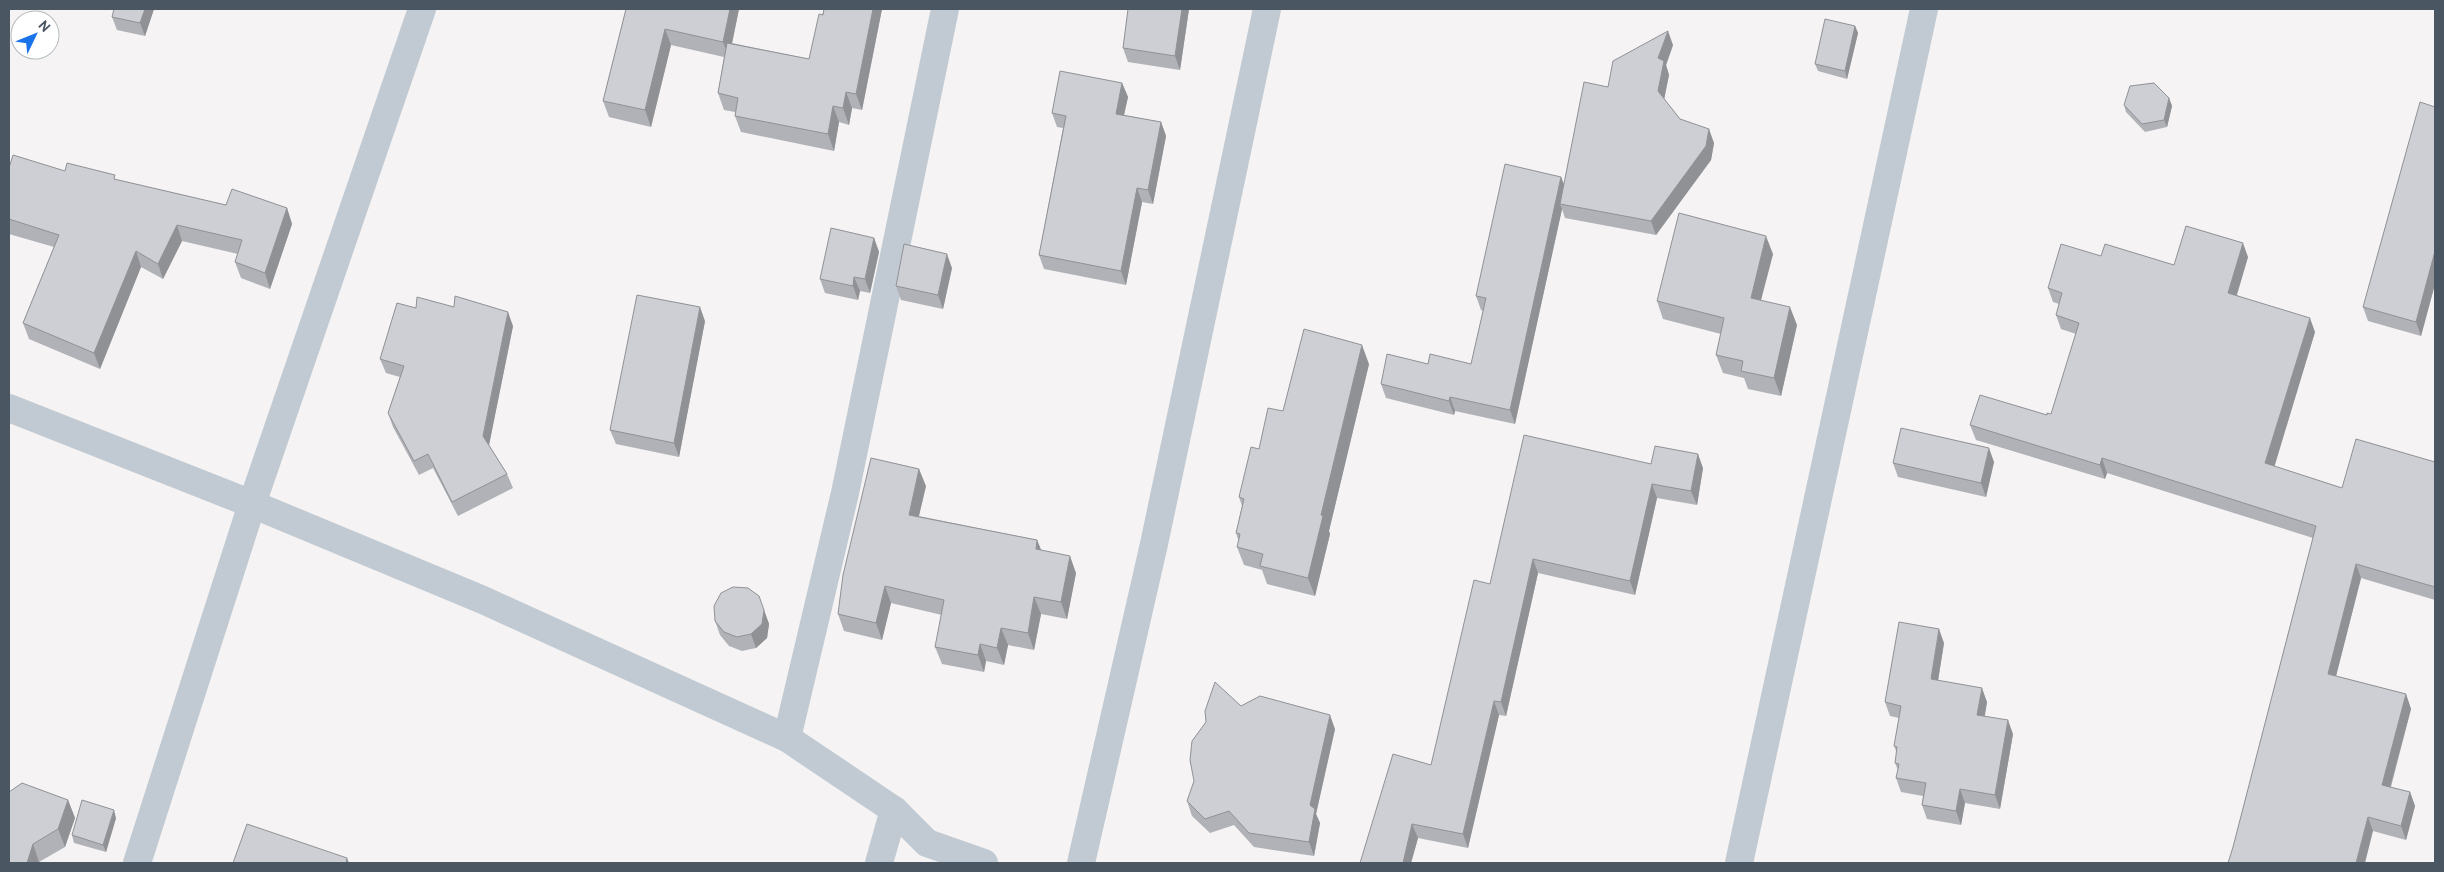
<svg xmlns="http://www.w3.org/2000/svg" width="2444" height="872" viewBox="0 0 2444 872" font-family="Overpass,sans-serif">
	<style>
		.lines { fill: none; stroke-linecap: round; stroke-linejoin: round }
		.minor { stroke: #c1cad2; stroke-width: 28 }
		.wall { fill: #b0b2b7 }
		.shaded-wall { fill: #909195 }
		.building { fill: #cdcfd5; stroke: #909195 }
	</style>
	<rect width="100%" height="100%" fill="#f5f3f3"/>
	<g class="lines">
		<g class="minor">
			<path d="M9,408l243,96 231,96 304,138 107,72 33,33 57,20"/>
			<path d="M787,738l58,-245 100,-484"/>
			<path d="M137,863l115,-359 170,-495"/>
			<path d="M879,863l15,-53"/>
			<path d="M1081,863l73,-319 113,-535"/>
			<path d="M1739,863l185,-854"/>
		</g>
	</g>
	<g class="wall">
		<path d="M154,9l-9,27 -28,-6 -5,-13z"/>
		<path d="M626,9h113l-7,34 77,16 15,-50h58l-20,101 -10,-2 -3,17 -10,-3 -5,29 -93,-19 -6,-16v-4l-11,-2 -6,-17 6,-36 -53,-12 -20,82 -42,-10 -6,-16z"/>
		<path d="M1189,9l-9,61 -52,-8 -5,-14z"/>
		<path d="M1855,26l3,7 -11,46 -29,-8 -3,-7z"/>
		<path d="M1673,45l-7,20 3,10 -5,24 16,20 34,24 -3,17 -55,75 -91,-17 -3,-9 -47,215 -60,-13 -1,4 -68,-17 -5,-14 47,-20h43l12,-53 -2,-1 -5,-14 85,-119 3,7 44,-97z"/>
		<path d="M1122,83l6,14 -4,18 37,7 5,14 -13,68 -11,-2 -16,83 -82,-16 -5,-14 24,-127 -6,-1 -5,-14z"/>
		<path d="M2169,98l3,8 -5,21 -22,5 -19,-20 -2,-7z"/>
		<path d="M2435,107v177l-14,52 -53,-15 -5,-14z"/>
		<path d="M9,168l56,3 52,9 109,25 61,3 5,16 -22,65 -29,-11 -6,-16 3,-8 -56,-13 -19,38 -22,-12 -41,102 -71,-30 -6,-16 31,-76 -45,-13z"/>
		<path d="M874,238l5,14 -9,41 -10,-2 -2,9 -33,-7 -5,-14z"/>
		<path d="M1773,254l-12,46 36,25 -16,71 -33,-7 -4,-11 -21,-5 -7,-18 5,-21 -58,-15 -6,-18z"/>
		<path d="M2101,256l73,9 74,-8 -11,38 78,37 -41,134 68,22 93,-26v138l-74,-22 -25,98 70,18 5,15 -20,78 19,5 5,14 -9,34 -33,-9 -140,16 80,-309 -206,-65 -2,6 -129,-39 -6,-15 81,-11 25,-80 -15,-5 -5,-14 3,-11 -6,-2 -5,-14z"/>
		<path d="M952,268l-9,41 -42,-9 -5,-14z"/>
		<path d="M416,308l97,18 -24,119 18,29 6,14 -55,28 -25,-48 -14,7 -26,-48 -5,-14 12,-36 -14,-4 -6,-14z"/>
		<path d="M705,321l-26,136 -63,-13 -6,-14z"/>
		<path d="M1369,364l-40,167 1,3 -15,62 -48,-12 -5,-14 -18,-5 -7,-18 2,-5 -3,-9 6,-27 -3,-9 20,-48 24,-38z"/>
		<path d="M1994,462l-8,35 -88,-20 -5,-14z"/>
		<path d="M1651,464l52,4 -6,37 -40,-7 -22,97 -97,-22 -32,143 -7,-1 -31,133 -50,-10 -7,25h-51l71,-98 59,-181z"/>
		<path d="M926,486l-7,30 118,24 4,10 35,23 -9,46 -26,-5 -7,36 -26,-5 -4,20 -18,-4 -2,11 -42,-8 -7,-17 7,-32 -51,-12 -9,37 -38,-9 -6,-17z"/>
		<path d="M764,610l5,14 -2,14 -11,10 -14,3 -13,-5 -9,-11 -5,-14z"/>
		<path d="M1944,643l-6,38 49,21 -2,14 28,18 -13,75 -35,-6 -4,22 -34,-6 -5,-14 1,-9 -22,-4 -5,-14 2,-8 -3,-7 2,-10 -3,-7 5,-28 -9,-2 -5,-14z"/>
		<path d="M1241,706l94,23 -19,85 4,9 -6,33 -60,-9 -20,-22 -24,8 -18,-17 -5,-15z"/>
		<path d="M68,800l7,18 -10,29 -26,15v1h-30z"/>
		<path d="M116,818l-10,34 -32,-9 -2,-8z"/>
	</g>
	<g class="shaded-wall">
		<path d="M145,9h9l-9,27 -5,-13z"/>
		<path d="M730,9h9l-10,49 -6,-16z"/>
		<path d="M873,9h9l-20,101 -6,-16z"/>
		<path d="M1182,9h7l-9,61 -5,-14z"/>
		<path d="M1855,26l3,7 -11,46 -2,-8z"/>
		<path d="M665,29l6,16 -20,82 -6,-17z"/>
		<path d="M1668,31l5,14 -7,20 3,10 -6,30 -5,-14v-33z"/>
		<path d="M1122,83l6,14 -7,31 -5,-14z"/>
		<path d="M846,92l6,16 -3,17 -6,-17z"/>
		<path d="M2169,98l3,8 -5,21 -3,-7z"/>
		<path d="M833,106l6,16 -5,29 -6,-17z"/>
		<path d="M1161,122l5,14 -13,68 -5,-14z"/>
		<path d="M1709,129l5,14 -3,17 -55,75 -5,-14z"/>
		<path d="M1561,177l5,14 -6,13 2,5 -47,215 -5,-14z"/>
		<path d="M1137,188l5,14 -16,83 -5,-14z"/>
		<path d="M287,208l5,16 -22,65 -5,-16z"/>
		<path d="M177,225l5,16 -19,38 -5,-15z"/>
		<path d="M1766,236l7,18 -16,61 -6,-17z"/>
		<path d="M874,238l5,14 -9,41 -5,-14z"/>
		<path d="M2243,243l5,14 -15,50 -5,-14z"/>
		<path d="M136,251l5,16 -41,102 -6,-16z"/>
		<path d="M2435,251v33l-14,52 -5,-14z"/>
		<path d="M947,254l5,14 -9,41 -5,-14z"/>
		<path d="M854,277l6,14 -2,9 -5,-14z"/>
		<path d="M700,307l5,14 -26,136 -5,-14z"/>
		<path d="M1790,307l7,18 -16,71 -7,-18z"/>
		<path d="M508,312l5,14 -25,124 -5,-14z"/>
		<path d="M2310,318l5,14 -44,146 -6,-15z"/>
		<path d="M1362,345l7,19 -40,167 1,3 -15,62 -7,-18 13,-63z"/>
		<path d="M1450,397l5,14 -1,4 -5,-14z"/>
		<path d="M1989,448l5,14 -8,35 -5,-14z"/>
		<path d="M1698,454l5,14 -6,37 -6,-14z"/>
		<path d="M2102,458l5,15 -2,6 -5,-14z"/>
		<path d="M919,469l7,17 -11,46 -6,-17z"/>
		<path d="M1652,484l5,14 -22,97 -5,-14z"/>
		<path d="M1037,540l7,17 -8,-8z"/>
		<path d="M1070,556l6,17 -9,46 -6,-17z"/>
		<path d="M1533,559l5,14 -32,143 -5,-14z"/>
		<path d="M2356,564l5,14 -28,110 -5,-14z"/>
		<path d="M885,586l6,17 -9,37 -6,-17z"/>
		<path d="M1034,597l7,17 -7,36 -6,-17z"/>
		<path d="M764,610l5,14 -2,14 -11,10 -5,-14z"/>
		<path d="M1001,628l7,17 -4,20 -7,-17z"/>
		<path d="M1939,629l5,14 -8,50 -5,-14z"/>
		<path d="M980,644l6,17 -2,11 -6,-17z"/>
		<path d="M1982,688l5,14 -5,27 -5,-14z"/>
		<path d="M2406,694l5,15 -24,90 -5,-14z"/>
		<path d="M1494,701l5,14 -31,133 -5,-14z"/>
		<path d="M1330,715l5,14 -19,85 4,9 -6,33 -5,-14 1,-37z"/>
		<path d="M2008,720l5,14 -13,75 -5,-14z"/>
		<path d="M1960,789l5,14 -4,22 -5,-14z"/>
		<path d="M2410,792l5,14 -9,34 -5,-14z"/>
		<path d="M68,800l7,18 -10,29 -7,-18z"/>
		<path d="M114,810l2,8 -10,34 -3,-7z"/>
		<path d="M2368,817l5,14 -8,32h-9z"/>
		<path d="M1412,824l6,14 -7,25h-8z"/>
		<path d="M33,844l6,18v1h-12z"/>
		<path d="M347,858l2,5h-3z"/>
	</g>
	<g class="building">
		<path d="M114,9h31l-5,14 -28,-6z"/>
		<path d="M626,9h104l-7,33 -58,-13 -20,81 -42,-9z"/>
		<path d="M824,9h49l-17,85 -10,-2 -3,16 -10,-2 -5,28 -93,-18 3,-18 -20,-5 9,-50 82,16 10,-45 4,1z"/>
		<path d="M1128,9h54l-7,47 -52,-8z"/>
		<path d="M1825,19l30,7 -10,45 -30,-7z"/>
		<path d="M1668,31l-10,27 6,3 -6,30 22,28 29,10 -3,17 -55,75 -91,-17 24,-122 24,5 5,-26z"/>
		<path d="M1060,71l62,12 -6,31 45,8 -13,68 -11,-2 -16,83 -82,-16 27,-139 -14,-3z"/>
		<path d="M2154,83l15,15 -5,22 -22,4 -18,-19 6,-19z"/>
		<path d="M2420,102l15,5v144l-19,71 -53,-15z"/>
		<path d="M13,155l52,16 2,-8 48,12 -1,4 112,26 6,-16 55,19 -22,65 -30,-11 7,-22 -65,-15 -19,39 -22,-13 -42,102 -71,-30 36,-88 -50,-16v-51z"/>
		<path d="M1505,164l56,13 -51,233 -60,-13 -1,4 -68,-17 6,-30 41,10 2,-10 41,10 15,-66 -10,-2z"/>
		<path d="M1679,213l87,23 -15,62 39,9 -16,71 -33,-7 2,-10 -27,-6 8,-37 -67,-17z"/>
		<path d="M2186,226l57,17 -15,50 82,25 -45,145 77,25 14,-49 79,23v125l-79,-23 -28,110 78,20 -24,91 28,7 -9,34 -33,-9 -12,46h-128l5,-16 83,-321 -214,-68 -2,7 -130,-40 10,-30 67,20v-2l4,1 28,-91 -23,-8 6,-22 -14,-5 13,-44 40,12 4,-12 69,21z"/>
		<path d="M831,228l43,10 -9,41 -11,-2 -1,9 -33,-7z"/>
		<path d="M904,244l43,10 -9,41 -42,-9z"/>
		<path d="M637,295l63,12 -26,136 -64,-13z"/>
		<path d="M455,296l53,16 -25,124 24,38 -55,28 -24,-48 -14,7 -26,-48 16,-47 -24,-7 17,-56 19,5 1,-11 37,10z"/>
		<path d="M1304,329l58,16 -41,170 2,1 -15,62 -48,-12 3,-12 -26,-7 3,-13 -4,-1 8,-34 -5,-2 12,-50 8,2 9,-41 15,3z"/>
		<path d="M1901,428l88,20 -8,35 -88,-20z"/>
		<path d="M1524,435l127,29 4,-18 43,8 -7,37 -39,-7 -22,97 -97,-22 -32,143 -7,-1 -31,133 -51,-10 -9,39h-43l33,-109 38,11 43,-185 16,4z"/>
		<path d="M871,458l48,11 -10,46 128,25 -1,9 34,7 -9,46 -27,-5 -6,36 -27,-5 -4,20 -17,-4 -2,11 -43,-8 9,-47 -59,-14 -9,37 -38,-9 5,-39z"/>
		<path d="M733,587l15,1 11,8 5,14 -2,14 -11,10 -14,3 -13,-5 -9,-11 -1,-15 7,-13z"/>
		<path d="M1899,622l40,7 -8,50 51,9 -5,27 31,5 -13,75 -35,-6 -4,22 -34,-6 4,-22 -30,-5 3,-14 -4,-1 2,-16 -3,-1 7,-40 -16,-4z"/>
		<path d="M1215,682l26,24 19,-10 70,19 -20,90 5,4 -6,33 -60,-9 -20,-22 -24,8 -18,-18 7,-20 -4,-21 2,-19 14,-19 -1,-11z"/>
		<path d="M22,783l46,17 -10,29 -25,15 -6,19h-18v-71z"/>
		<path d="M82,800l32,10 -11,35 -31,-10z"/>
		<path d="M247,824l100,34 -1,5h-113z"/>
	</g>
	<rect width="2444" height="872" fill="none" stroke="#4a5661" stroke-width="20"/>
	<g transform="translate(35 35) rotate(47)"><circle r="24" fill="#ffffff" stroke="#b7bbc0"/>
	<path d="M0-4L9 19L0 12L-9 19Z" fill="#1a73e8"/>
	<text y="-8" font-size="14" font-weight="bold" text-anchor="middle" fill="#4a5661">N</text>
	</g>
</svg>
